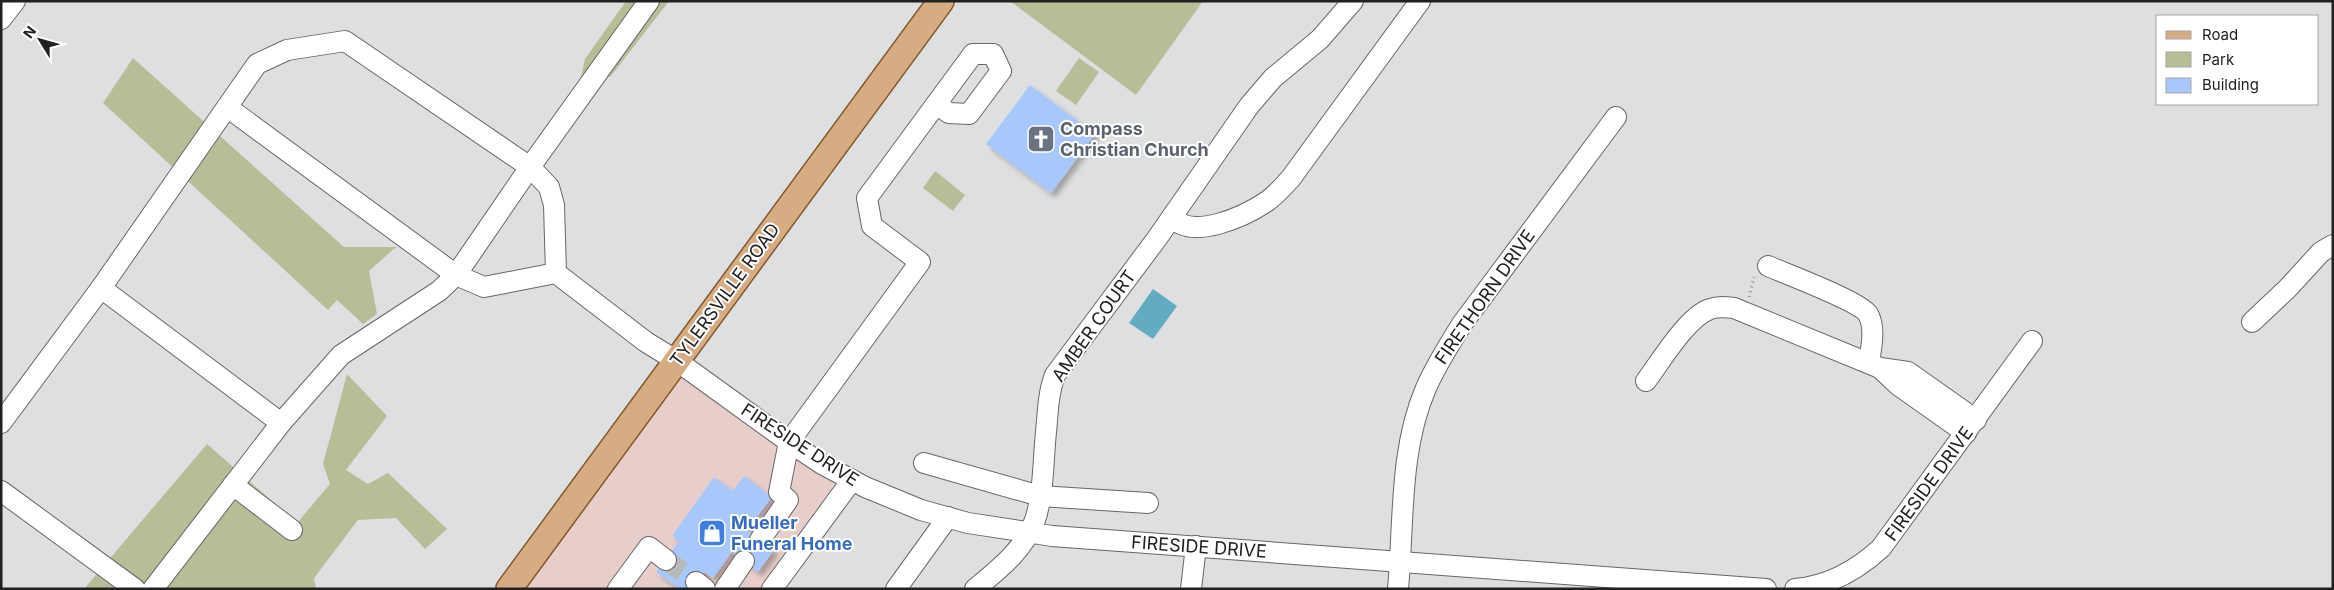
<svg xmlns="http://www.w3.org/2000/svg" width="2334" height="590" viewBox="0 0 2334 590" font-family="Inter,sans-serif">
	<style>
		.commercial { fill: #e8ceca }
		.green { fill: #b7bd97 }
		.water { fill: #61acc1 }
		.building { fill: #a8c8fb; filter: url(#shadow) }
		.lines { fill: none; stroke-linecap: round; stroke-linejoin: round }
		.minor-tunnel { stroke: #b8b9ba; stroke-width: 20; stroke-dasharray: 20 10; stroke-linecap: butt }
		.minor-casing { stroke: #676769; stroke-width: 22 }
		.major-casing { stroke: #84572b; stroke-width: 28 }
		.path { stroke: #8d8e8e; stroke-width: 3; stroke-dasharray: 1 4; stroke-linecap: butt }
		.minor { stroke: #fff; stroke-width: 20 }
		.major { stroke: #d6ac83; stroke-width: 25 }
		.labels { text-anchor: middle; stroke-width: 4; stroke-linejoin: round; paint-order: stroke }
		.worship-label { font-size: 18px; font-weight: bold; fill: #5b616d; stroke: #fff; text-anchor: start }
		.street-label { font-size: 18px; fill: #212121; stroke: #fff }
		.shop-label { font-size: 18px; font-weight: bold; fill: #366cbe; stroke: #fff; text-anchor: start }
	</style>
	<defs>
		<filter id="shadow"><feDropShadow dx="4.5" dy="4.5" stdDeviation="2.5" flood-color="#0004"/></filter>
	</defs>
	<rect width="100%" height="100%" fill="#dedfe0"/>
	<path class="commercial" d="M677,361l175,119 -80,109h-263z"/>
	<g class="green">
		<path d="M626,1h43l-58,75 -33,15 7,-32z"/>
		<path d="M1010,1h193l-67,94z"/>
		<path d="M133,58l211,189h52l-27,24 8,43 -14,10 -26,-24 -9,10 -225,-207z"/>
		<path d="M1079,58l20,14 -23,33 -20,-14z"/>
		<path d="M935,171l30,24 -12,16 -30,-23z"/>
		<path d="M347,374l40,42 -41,54 22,14 20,-11 59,56 -22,20 -29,-31 -38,2 -44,58 2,11h-232l123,-145 90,79 33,-39 -7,-20z"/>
	</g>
	<path class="water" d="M1153,289l24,17 -24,33 -24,-16z"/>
	<g class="building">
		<path d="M1030,85l65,49 -44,59 -65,-49z"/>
		<path d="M744,476l28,21 -25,33 27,20 -16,22 -26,-20 -19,26 -9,-6 -12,17h-13l-23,-17 23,-31 -7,-5 42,-59 19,14z"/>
	</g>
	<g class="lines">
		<path class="minor-tunnel" d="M666,560l30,22"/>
		<g class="minor-casing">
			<g id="minor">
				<path d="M1,19l14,-18"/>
				<path d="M227,107l-126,181 180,135 60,-68 98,-64 17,-16 74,-108 119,-166"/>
				<path d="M1172,217c20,24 73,-1 94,-15 9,-6 17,-15 25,-24l129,-177"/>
				<path d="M1768,266c18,8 91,35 100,48 8,14 3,34 1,49"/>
				<path d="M556,273l-2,-68 -5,-18 -19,-20 -185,-126 -58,9 -30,14 -30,43 229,168 28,12 72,-14 90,69 31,19 112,81 33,22 43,23 56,23 47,13 84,13 714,53"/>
				<path d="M2252,322l36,-34 33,-36 12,-7"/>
				<path d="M1880,368l18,17 68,48"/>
				<path d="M1646,381c15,-20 41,-64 64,-72 8,-3 16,-2 24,-1l146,60 28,4 68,48"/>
				<path d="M1,423l100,-135"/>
				<path d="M924,463l116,33 108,7"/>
				<path d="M233,485l59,45"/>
				<path d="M1,491l134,98"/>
				<path d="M760,540l28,-40 -9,-8 10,-50 131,-180 -48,-36 -5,-28 106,-144h20l8,17 -32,43 -20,-1 -13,-9"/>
				<path d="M696,582l9,7"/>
				<path d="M153,589l128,-166"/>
				<path d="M618,589l31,-42 17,13"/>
				<path d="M725,589l19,-28"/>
				<path d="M772,589l80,-109"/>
				<path d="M896,589l52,-72"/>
				<path d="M975,589c23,-19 50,-40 60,-69 9,-27 8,-60 11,-88 2,-20 2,-39 9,-57l103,-138 91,-131 24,-28 47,-39 33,-38"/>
				<path d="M1191,589l5,-43"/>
				<path d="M1398,589c6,-66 1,-139 28,-201 10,-23 23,-43 36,-64l154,-207"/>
				<path d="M1795,589c34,-3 61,-18 86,-41l151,-207"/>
			</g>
		</g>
		<g class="major-casing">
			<path id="major" d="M509,589l432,-588"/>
		</g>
		<path class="path" d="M1749,297l5,-20"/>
		<use href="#minor" class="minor"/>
		<use href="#major" class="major"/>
	</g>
	<defs>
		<g id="church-square" transform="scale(1.4375)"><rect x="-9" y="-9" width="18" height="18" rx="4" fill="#6b7280" stroke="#fff"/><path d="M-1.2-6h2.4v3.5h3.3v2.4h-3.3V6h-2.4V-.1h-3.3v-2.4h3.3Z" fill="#fff"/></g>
		<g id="shop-square" transform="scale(1.4375)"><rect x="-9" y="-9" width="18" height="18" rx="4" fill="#3f7fe0" stroke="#fff"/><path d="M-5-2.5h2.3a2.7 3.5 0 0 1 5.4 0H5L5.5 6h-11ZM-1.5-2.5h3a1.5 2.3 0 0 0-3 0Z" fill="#fff"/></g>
	</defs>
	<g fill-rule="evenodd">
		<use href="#church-square" x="1041" y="139"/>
		<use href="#shop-square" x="712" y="533"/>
	</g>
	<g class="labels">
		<g class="worship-label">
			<text x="1060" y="135">Compass<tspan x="1060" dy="21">Christian Church</tspan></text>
		</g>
		<g class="street-label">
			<text transform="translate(725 295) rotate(-54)" y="6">TYLERSVILLE ROAD</text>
			<text transform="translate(1485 297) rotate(-55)" y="6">FIRETHORN DRIVE</text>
			<text transform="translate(1094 326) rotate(-55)" y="6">AMBER COURT</text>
			<text transform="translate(800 445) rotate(33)" y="6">FIRESIDE DRIVE</text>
			<text transform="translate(1929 484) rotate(-54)" y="6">FIRESIDE DRIVE</text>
			<text transform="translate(1199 547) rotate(4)" y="6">FIRESIDE DRIVE</text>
		</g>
		<g class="shop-label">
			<text x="731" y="529">Mueller<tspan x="731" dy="21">Funeral Home</tspan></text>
		</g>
	</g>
	<rect width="2334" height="590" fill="none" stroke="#212121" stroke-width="5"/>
	<rect x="2156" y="15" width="162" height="90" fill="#ffffff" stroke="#a6a6a6"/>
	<rect x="2166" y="31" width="25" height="8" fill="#d6ac83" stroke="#a6a6a6"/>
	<text x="2202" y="40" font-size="15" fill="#212121">Road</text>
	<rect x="2166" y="52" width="25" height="15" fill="#b7bd97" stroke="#a6a6a6"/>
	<text x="2202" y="65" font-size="15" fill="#212121">Park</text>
	<rect x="2166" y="78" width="25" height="15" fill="#a8c8fb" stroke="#a6a6a6"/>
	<text x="2202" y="90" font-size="15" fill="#212121">Building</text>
	<g transform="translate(40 40) rotate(307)" stroke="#ffffff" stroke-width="4" paint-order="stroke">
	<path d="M0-4L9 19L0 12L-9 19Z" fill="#212121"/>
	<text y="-8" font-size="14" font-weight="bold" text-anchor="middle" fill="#212121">N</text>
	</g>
</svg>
